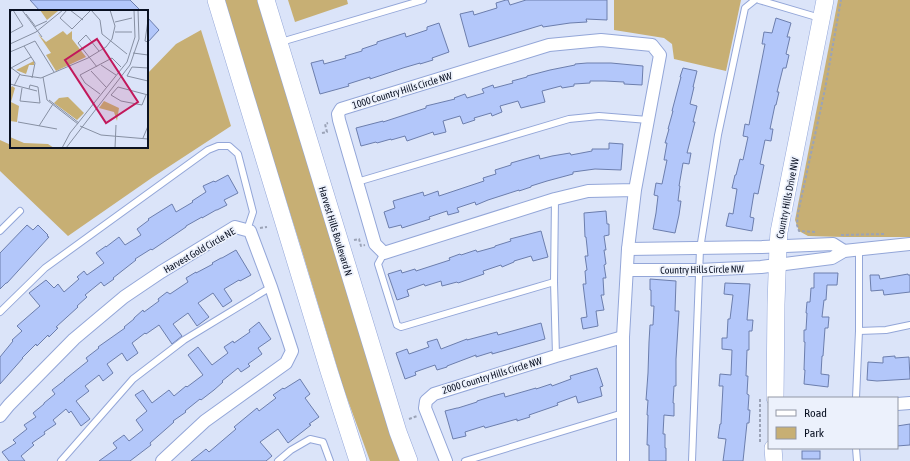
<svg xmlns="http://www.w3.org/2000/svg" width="910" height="461" viewBox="0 0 910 461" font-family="'Asap Condensed',sans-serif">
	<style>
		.green { fill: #c7af74 }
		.building { fill: #b3c7fa; stroke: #6c7ead }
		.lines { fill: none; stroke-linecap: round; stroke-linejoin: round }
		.lane-casing { stroke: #93a6d8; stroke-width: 8 }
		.street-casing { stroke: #93a6d8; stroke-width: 14 }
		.secondary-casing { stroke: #93a6d8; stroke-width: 18 }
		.path { stroke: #9ba3b7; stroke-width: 2; stroke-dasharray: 3 2; stroke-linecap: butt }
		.lane { stroke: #fff; stroke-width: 6 }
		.street { stroke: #fff; stroke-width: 12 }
		.secondary { stroke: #fff; stroke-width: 17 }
		.labels { text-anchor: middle; stroke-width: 3.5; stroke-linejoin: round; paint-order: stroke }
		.street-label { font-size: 10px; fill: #0a1122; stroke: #ecf1fc }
		.inset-road { fill: none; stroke: #8790a3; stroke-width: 1 }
		.view { fill: #c2185b; fill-opacity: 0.15; stroke: #c2185b; stroke-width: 2 }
		.inset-edge { fill: none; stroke: #0a1122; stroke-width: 2 }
	</style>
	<rect width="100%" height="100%" fill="#dbe4f9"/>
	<g class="green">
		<path d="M225,0h33l144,461h-32l-27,-74 -41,-136 -55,-175z"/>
		<path d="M288,0h59l1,4 -53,18z"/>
		<path d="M614,0h127l-15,71 -52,-12 -2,-15 -8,-6 -50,-8z"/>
		<path d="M838,0h72v237h-66l-36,-1 -9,-5 -4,-11z"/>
		<path d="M201,30l30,96 -78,51 -85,59 -68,-65v-31l11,5v2h136v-73l29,-30z"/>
	</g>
	<g class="building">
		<path d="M30,0h100l11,11h-101z"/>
		<path d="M506,0h2l2,5 16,-5h81v20l-21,-1 1,3 -17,1 -27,4 -1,-2 -73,22 -9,-33 13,-3 1,4 23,-7 -1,-5z"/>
		<path d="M147,17l12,13 -12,13z"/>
		<path d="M776,18l15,5 -4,14h3l-4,17 3,1 -3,13h-3l-6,24h2l-3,13h-1l-5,24h3l-2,12 -6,-1 -5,24 4,1 -6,29 -4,-1 -4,24 4,1 -2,13 -26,-5 3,-13 4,1 4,-25 -5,-1 3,-13h1l4,-16 3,1 5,-23 -5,-1 2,-12 4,1 16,-81h-3l2,-12 8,1z"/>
		<path d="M439,23l10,29 -17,6 1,2 -13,4v-1l-17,5 -33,11v-2l-22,7 1,2 -29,8 -9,-31 12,-3 1,4 22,-6 -1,-2 17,-5v-2l15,-5v-2l28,-9 1,4 21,-7v-3z"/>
		<path d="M587,63h24l32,3 -1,19 -18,-1v-2l-19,-1h-15v2l-16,1v2l-12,2 -1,-2 -19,5 3,11 -24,6 -3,-7 -18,5 2,6 -10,4 -1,-3 -17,5 1,2 -12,4 -3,-8 -17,5 3,11 -12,3 -1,-3 -26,9 -2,-5 -14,4v-1l-14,4 -1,-1 -15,4 -5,-18 27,-7v1l43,-14v-2l29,-7 -1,-1 11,-4 2,4 17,-5 -2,-4 11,-4 1,3 19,-5 -1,-2 15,-4v-1l23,-6 25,-5v-1z"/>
		<path d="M683,68l14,3 -4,16h1l-4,17 7,2 -4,16h2l-8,31h4l-2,11 -6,-1 -4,23h1l-2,15h3l-2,14 -4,18 -22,-4 3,-16 2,-17 -4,-1 2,-12 6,1 5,-24h-3l3,-17h-2l4,-14h-1l5,-18h-1l9,-34h-1z"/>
		<path d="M609,143l14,1 -2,26 -26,-1 -22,3v2l-26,7 -16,5v1l-12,4v-1l-31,10 -12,5 -1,-3 -18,6 2,4 -11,3 -1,-4 -18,6 1,2 -28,9 -1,-3 -12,3 -5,-16 11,-4 -2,-7 30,-9 1,4 14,-5 1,5 45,-15 -1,-3 13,-4 -1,-4 16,-5v-2l28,-8 1,4 12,-3 18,-3 1,2 21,-4v-2h17z"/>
		<path d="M228,175l10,18 -14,7 3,5 -10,5h-1l-14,8v-1l-16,9v1l-34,23 -1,-1 -16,10 1,1 -23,18 1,1 -10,7 -3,-4 -16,13 2,2 -10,9 1,1 -22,20 2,1 -9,9 -1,-2 -11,11 -1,-2 -14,14h1l-23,26v-27l13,-16 -1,-1 10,-9 -5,-5 23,-20 -11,-13 17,-13 8,8 4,-4 6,8 15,-13 -2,-2 7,-6 3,4 17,-12 -8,-10 10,-7v1l13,-10 6,8 16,-10 -4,-6 12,-9 -1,-1 24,-15 4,8 17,-10 -1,-1 14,-9 -3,-6 11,-5 1,1z"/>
		<path d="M606,211l1,13h2v11l-5,1 2,14h-2l2,14 -2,1 2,13h-3l1,17h-3l3,15 -8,1 2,15 -15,3 -2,-11 6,-1 -4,-33h3l-1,-13 2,-1 -2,-14h3l-2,-19h-1l-1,-24z"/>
		<path d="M27,225l6,5 5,-5 10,10 -1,1 2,1 -42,46h-1l-6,6v-36z"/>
		<path d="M541,231l7,26 -15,4 -2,-5 -17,5v1l-12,5 -1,-2 -18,6 1,3 -26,9 -1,-1 -15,4 -1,-5 -16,5 -1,-2 -17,6 2,6 -12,4 -9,-26 13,-4 1,3 13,-4 1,2 34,-11 -1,-2 11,-4 1,1 15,-5 1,2 18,-5v-1l16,-5 -1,-2z"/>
		<path d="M236,250l15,25 -11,6 -1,-1 -15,9 8,12 -9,6 -10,-14 -15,10 11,14 -12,9 -9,-13 -15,11 9,12 -10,8 -13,-19 -13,9 -1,-1 -13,10 6,10 -11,8 -5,-8 -15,11 6,9 -10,8 -4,-6 -14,11 4,5 -13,10 14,18 -9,7 -10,-15 -2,2 -3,-4 -13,11 3,4 -12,8 1,2 -13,9 2,2 -13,11 4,5h-16l-7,-9 14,-9 -3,-3 14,-11 -3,-4 12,-8 -3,-4 11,-9v-1l11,-9 -3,-4 13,-10h-1l24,-19 -2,-3 13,-10 -1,-1 27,-19 -1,-1 10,-8v-1l9,-8 1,2 15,-11 -1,-2 9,-7 3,2 18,-12 -2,-4 10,-6v1l17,-9 -1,-1 9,-5h1z"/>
		<path d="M814,273h24l-1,12h-10l-1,15h-2l-2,17h7l-1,11h-3l-2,28h-1l-1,18 8,1 -1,12 -24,-3 1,-14h-1l1,-28h-1v-12h2l1,-17h-1l1,-11h3l1,-14h3z"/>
		<path d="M908,274v1h2v17l-26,3 -1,-5 -12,1 -1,-16h9l1,4z"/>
		<path d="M650,279l26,2 -1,30h4l-3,48v27h-2l-1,17h1v13l-10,-1 -1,19h2v14h1v13h-17v-16h-2l1,-30h-1l1,-15h-2l2,-27 1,-31 1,-17h3l1,-19h-3v-16h-1z"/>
		<path d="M725,283l25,1 -3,36h6l-1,11h-3v19h-2l-1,26h2l-1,18 2,1 -1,15h2l-1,13h-2l-4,38h-20l3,-22 -8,-1 2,-14h1l2,-38h-4l1,-12 11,1 1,-25 -10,-1v-11h5l1,-19h2l3,-24 -9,-1z"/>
		<path d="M259,322l12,17 -13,9 4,6 -14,10 2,2 -9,6 -3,-4 -16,13 1,1 -9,8 -13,10 -1,-1 -15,12 1,1 -13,9 1,1 -24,21 1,2 -21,16h-31l18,-13 -4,-5 11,-8 5,6 14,-11 -7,-10 11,-9 -12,-16 8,-5 9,13 17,-13 5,6 12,-10 1,1 16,-12 -15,-20 10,-8 14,18 16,-12 -4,-6 9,-6 1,2 16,-11 -1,-2z"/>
		<path d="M541,323l4,16 -53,15v-2l-16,5v-2l-29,11v1l-10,3 -2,-5 -20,7 1,3 -11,4 -9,-26 11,-4 2,5 20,-7 -2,-5 10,-3 4,10 26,-10v1l30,-8 1,3z"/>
		<path d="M895,356v2l14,-1 1,22 -33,2 -10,-1 1,-18 15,1v-6z"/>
		<path d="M597,368l6,18 -3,1 2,9 -24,7 -2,-7 -19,7 1,2 -29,10 1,2 -13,4v-2l-32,9 -1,-2 -19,6 1,4 -13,3 -8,-28 12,-3h1l19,-6v-1l16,-5 11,-3 1,4 31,-9v1l15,-5 1,2 19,-7 -1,-3z"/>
		<path d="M300,379l10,15 -5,4 14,19 -10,7 2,1 -23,18 -10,-14 -18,13 12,14 -6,5h-75l15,-12 3,3 27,-23 -2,-2 23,-19 2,3 17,-13 -3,-3 10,-7 1,1z"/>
		<path d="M910,424v21l-13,1v-20z"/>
		<rect x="802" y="451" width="18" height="8"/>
	</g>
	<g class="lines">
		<g class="lane-casing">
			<g id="lane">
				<path d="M759,0l61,18"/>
				<path d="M281,42l142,-42"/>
				<path d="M357,182l212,-63 30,-3 49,4"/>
				<path d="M555,199l-1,83 2,74"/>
				<path d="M0,231l20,-20"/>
				<path d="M384,253l-6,11 19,61 4,2 153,-45"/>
				<path d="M0,312l45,-44 163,-118 10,-4h11l9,8 15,58 -6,18"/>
				<path d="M859,331l27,-1 24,-5"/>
				<path d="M856,398l3,-67v-82"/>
				<path d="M856,448l1,13"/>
				<path d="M61,461l72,-82 51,-39 87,-53"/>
				<path d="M278,461l13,-11 19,-11 13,3 7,19"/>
				<path d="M465,461l158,-48"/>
				<path d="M692,461l8,-212 18,-114 27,-127 10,-8"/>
			</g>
		</g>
		<g class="street-casing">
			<g id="street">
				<path d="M628,249l134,-2 71,-3 11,7"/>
				<path d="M627,270h72l62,-3 71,-9 12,-7 66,-7"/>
				<path d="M897,404l13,-1"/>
				<path d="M0,416l9,-11 65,-66 50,-42 37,-25 74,-45 15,4 21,56 21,64 -6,12 -81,58 -43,40"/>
				<path d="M446,461l-21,-53 1,-7 8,-7 122,-38 67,-19"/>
				<path d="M623,461v-124l5,-88 7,-59 25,-135 -8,-10 -51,-5 -52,5 -208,64 -3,5 1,6 36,124 9,9 171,-54 33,-8 47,-1"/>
			</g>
		</g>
		<g class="secondary-casing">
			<g id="secondary">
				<path d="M216,0l113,371 29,90"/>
				<path d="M266,0l132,432 11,29"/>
				<path d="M775,398l1,-94 2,-58 1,-14 46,-232"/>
				<path d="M773,448l1,13"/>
			</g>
		</g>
		<g class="path">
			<path d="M322,133l5,-1 -2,-8 3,-1"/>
			<path d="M260,228l7,-1"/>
			<path d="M815,232l-16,-1 -2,-6 1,-12 27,-124 16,-89"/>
			<path d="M841,235l44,-1"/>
			<path d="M354,240l5,-1 2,7 4,-1"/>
			<path d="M409,419l8,-3"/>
			<path d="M760,442v-44"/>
		</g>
		<use href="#lane" class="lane"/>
		<use href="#street" class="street"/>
		<use href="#secondary" class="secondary"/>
	</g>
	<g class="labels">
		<g class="street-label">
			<text transform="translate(402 90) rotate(-17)" y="4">1000 Country Hills Circle NW</text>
			<text transform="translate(787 198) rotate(-79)" y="4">Country Hills Drive NW</text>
			<text transform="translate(336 231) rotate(73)" y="4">Harvest Hills Boulevard N</text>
			<text transform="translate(199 250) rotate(-30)" y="4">Harvest Gold Circle NE</text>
			<text transform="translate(702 269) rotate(-1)" y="4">Country Hills Circle NW</text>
			<text transform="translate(492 375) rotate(-17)" y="4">2000 Country Hills Circle NW</text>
		</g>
	</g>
	<g transform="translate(10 10)">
		<rect width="138" height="138" fill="#dbe4f9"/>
		<path d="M30,0h18v1l-11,9zM53,21l4,4 5,-4v8l14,18 -30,14 -10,-16 5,-2 -13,-19 8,8zM24,51v4h-5l-3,9 -10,-4zM2,76l3,2 -4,14 8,4 -2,16 -7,-1v-32zM58,87l16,16 -7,7 -23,-17 5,-5zM94,91l15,7 -2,13 -3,-9 -15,-4zM0,127l14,6 24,1 6,4h-44z" fill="#c7af74"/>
		<path class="inset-road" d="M12,0l20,27M57,0l-7,8 12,11 19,-19M60,0l13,10M81,0l9,10 2,14 25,20M0,2l3,-2 10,16 -13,7M16,4l10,13M138,10l-3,21 3,1M105,12l17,-4M26,16l11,-5M105,22h17M0,34l26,-12 27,-22M0,42l14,-6M123,43l15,2M91,55l15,10M0,57l11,8 20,3 47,-20 18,-11 6,-8 3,-13 -5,-16M87,57l-19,-24 8,-8 13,16M1,58l20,-11M138,58l-16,-1 -5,9 21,5M81,61l15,16M33,67l4,23 31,24M22,68l3,-15 -11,-17 11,-5 19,31M0,74l27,7M4,76l6,-12M12,78l-2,13 20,2 -2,-16 -8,-2 -1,4M90,84l-15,-11 -5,-8 32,-17 9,9M136,85l-4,10 -21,-4 -10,-6 7,-8 30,8M39,90l30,23M8,112l39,7M29,116l14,-22M70,116l21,9 47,4M133,128l5,-12M52,138l8,-15 57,-71 8,-25 -1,-27M56,138l64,-83 9,-26 -1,-29M105,138l1,-23"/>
		<path class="view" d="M87,29l41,63 -32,21 -41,-63z"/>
		<rect width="138" height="138" class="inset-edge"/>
	</g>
	<rect x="768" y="397" width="130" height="52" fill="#ecf1fc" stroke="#9297a5"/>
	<rect x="776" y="410" width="20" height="6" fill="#ffffff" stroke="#9297a5"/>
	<text x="804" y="417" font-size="12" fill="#0a1122">Road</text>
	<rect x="776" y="427" width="20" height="12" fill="#c7af74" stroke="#9297a5"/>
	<text x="804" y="437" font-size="12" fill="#0a1122">Park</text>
</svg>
